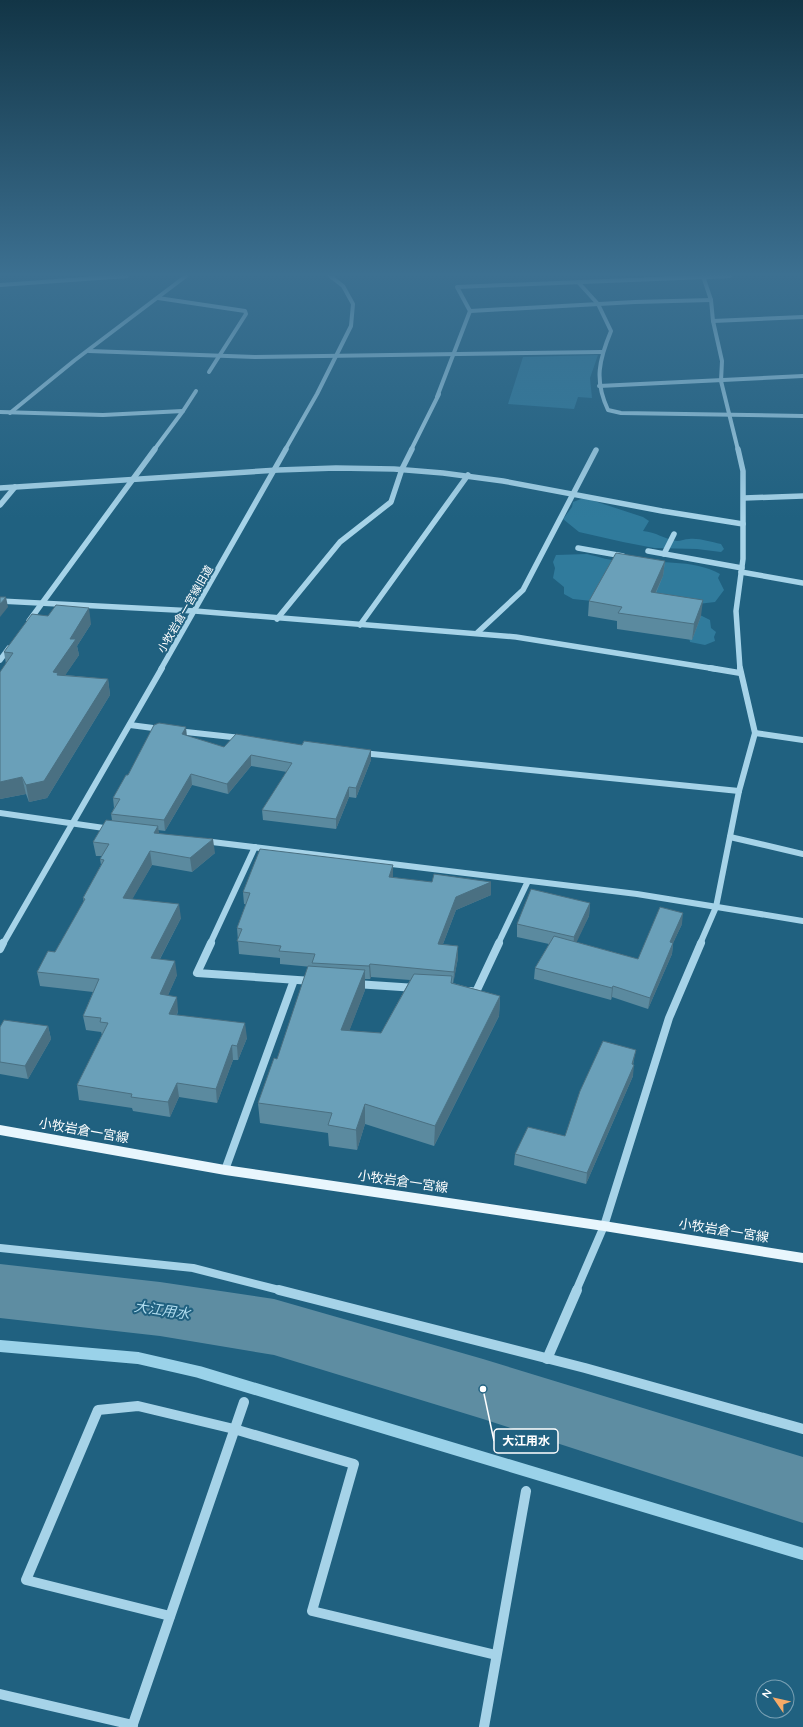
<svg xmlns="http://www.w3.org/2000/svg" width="803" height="1727" viewBox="0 0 803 1727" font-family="Quicksand,'Noto Sans JP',sans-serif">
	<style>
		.green { fill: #307b9c }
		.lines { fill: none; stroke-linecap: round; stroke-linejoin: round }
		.stream { stroke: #9ad2e9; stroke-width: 12 }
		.river { fill: #5e8da2; fill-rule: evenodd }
		.minor-far4 { stroke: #a6d3e8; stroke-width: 4 }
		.minor-far3 { stroke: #a6d3e8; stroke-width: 5.5 }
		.minor-far2 { stroke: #a6d3e8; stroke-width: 6 }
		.minor-far1 { stroke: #a6d3e8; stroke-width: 8 }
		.minor { stroke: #a6d3e8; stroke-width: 10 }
		.major { fill: #e8f6fd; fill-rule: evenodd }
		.wall { fill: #5b8a9f; fill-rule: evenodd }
		.shaded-wall { fill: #4a7082 }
		.building { fill: #6aa0b9; stroke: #4a7082 }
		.labels { text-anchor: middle; stroke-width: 4; stroke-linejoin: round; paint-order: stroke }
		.street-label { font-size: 11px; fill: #fff; stroke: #206180 }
		.near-street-label { font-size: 13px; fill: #fff; stroke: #206180 }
		.near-water-label { font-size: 14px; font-style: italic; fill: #b1ddef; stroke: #206180 }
		.leader { fill: none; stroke: #fff; stroke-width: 1.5 }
		.callout-dot { fill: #fff; stroke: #206180; stroke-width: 1.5 }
		.callout { fill: #206180; stroke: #fff; stroke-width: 1.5 }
		.callout-label { font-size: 12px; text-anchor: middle; font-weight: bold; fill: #fff }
	</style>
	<rect width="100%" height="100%" fill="#206180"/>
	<g class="green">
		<path d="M598,355l-8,23 2,20 -14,-1 -4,12 -66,-5 15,-47z"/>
		<path d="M581,499h7l55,18 6,4 -6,10c13,1 21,8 34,10 4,0 8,-2 12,-2 11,-1 21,3 32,5l3,5 -3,3 -24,-3 -43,-1 -31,-6 -44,-10 -16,-13 9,-12 1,-5z"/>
		<path d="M587,554c12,3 24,7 36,7 29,2 72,-2 97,13l-2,4 6,12 -9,12 -17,2 -106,-3 -19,-2 -9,-5v-7l-11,-9 2,-10 -2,-6 3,-7z"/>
		<path d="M700,615l10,5 1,8 5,4 -2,5 1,4 -10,4 -15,-3 -1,-5z"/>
	</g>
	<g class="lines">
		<path class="stream" d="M0,1346l138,12 61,14 604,182"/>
		<path class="river" d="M0,1264l160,18 114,17 209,60 320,98v66l-320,-104 -209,-64 -114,-19 -160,-18z"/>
		<g class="minor-far4">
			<path d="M703,276l8,24 2,21 9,40 -1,20 17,69"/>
			<path d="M578,282l20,22 13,27c-12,29 -17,49 -3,79l13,3 182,3"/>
			<path d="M0,285l127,-9"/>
			<path d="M158,298l87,13 1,3 -37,58"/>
			<path d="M470,311l165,-9 76,-2"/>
			<path d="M713,321l90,-4"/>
			<path d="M89,351l166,6 347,-5"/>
			<path d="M599,386l204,-10"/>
			<path d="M437,397l33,-86 -13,-24 273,-11"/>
			<path d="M183,411l13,-20"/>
			<path d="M0,412l103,3 80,-4 -29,39"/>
			<path d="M10,413l65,-53 111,-84"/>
			<path d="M285,450l32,-56 34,-68 2,-22 -10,-18 -13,-10"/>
			<path d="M411,450l28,-56"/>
		</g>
		<g class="minor-far3">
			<path d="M738,449l5,22v88l-7,52 4,58"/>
			<path d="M0,488l278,-18 58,-2 58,1 49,4 60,8 159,30 81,13"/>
			<path d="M744,498l59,-2"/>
			<path d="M0,505l15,-18"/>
			<path d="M578,548l45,8"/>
			<path d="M648,551l94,17"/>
			<path d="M664,554l10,-20"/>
			<path d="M741,572l62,11"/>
			<path d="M0,601l195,10 321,26 200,32"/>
			<path d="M277,619l63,-77 51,-40 11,-33 10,-20"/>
			<path d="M29,621l126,-172"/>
			<path d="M360,625l108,-150"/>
			<path d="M477,633l46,-43 73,-140"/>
			<path d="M0,660l9,-12"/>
			<path d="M161,669l125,-220"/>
		</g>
		<g class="minor-far2">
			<path d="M710,668l30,5"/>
			<path d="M130,725l31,4"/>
			<path d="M177,731l64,7"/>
			<path d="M755,733l48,7"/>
			<path d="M362,753l377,38"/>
			<path d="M0,813l111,16"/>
			<path d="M730,837l73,17"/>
			<path d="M204,841l433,53 166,27"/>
			<path d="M3,944l159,-276"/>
			<path d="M210,944l45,-97"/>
			<path d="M498,944l30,-63"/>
			<path d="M700,944l16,-37 23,-116 16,-58 -15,-65"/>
		</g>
		<g class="minor-far1">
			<path d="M211,943l-14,30 115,8"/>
			<path d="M0,949l3,-6"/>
			<path d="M356,984l60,4"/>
			<path d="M470,991l6,1 23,-49"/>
			<path d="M225,1170l69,-190"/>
			<path d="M0,1248l193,20 90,23"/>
			<path d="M576,1291l28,-65 65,-208 32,-75"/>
		</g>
		<g class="minor">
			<path d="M279,1290l306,78 218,61"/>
			<path d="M547,1359l30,-69"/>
			<path d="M170,1616l-144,-36 72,-170 40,-4 96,23 120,35 -42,147 184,44"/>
			<path d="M0,1694l133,31"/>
			<path d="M132,1727l112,-325"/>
			<path d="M484,1727l42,-236"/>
		</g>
		<path class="major" d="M0,1125l225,40 379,56 199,32v10l-199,-32 -379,-56 -225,-40z"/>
	</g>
	<g class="wall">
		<path d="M665,561l-2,15 -7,17 45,23 -9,24 -75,-11v-8l-29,-5 1,-15z"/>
		<path d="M91,624l-14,22 2,9 -14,20 43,4 2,16 -63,103 -18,4 -3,-8 -26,5 6,-135 -2,-12z"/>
		<path d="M187,736l37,11 78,-2 69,5v10l-15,38 -7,-1 -13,32 -73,-9 -1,-10 25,-38 -36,-6 -23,28 -36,-9 -27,46 -7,-1 1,3 56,20 -23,19 -40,-7 -20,34 49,19 -21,41 17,16 -9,20 10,16 -1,4 70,23 -9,22h-5l-16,43 -38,-6 -9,20 -37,-6 -1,-3 -53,-8 -2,-15 25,-50 -1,-3 -15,-2 -3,-14 10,-24 -53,-6 -3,-14 18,-20 29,-50 -1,-4 18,-33 -1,-6 2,-3h-6l-3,-14 19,-22 -1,-6 3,-6 -1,-10 15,-23z"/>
		<path d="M393,865v12l98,18 -35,15 -13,34 15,2v12l-5,25 47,13 -1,20 -65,130 -69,-22 -8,26 -28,-4 -1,-13 -68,-10 -2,-20 19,-44 35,-92 -32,-3v-6l-41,-4 -2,-26 9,-24h-2l-1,-12zM371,977l39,3 -29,53 -32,-2 16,-41v-11h5z"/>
		<path d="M590,903l-1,13 -13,26 62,17 44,-35 -9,19 -1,11 -24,55 -36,-12 -1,3 -77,-21 1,-11 14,-24 -32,-7v-13z"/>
		<path d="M48,1026l3,13 -23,40 -28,-5v-47z"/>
		<path d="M634,1060l-1,5v11l-47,108 -72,-19 1,-11 50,-18z"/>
	</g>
	<g class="shaded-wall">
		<path d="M665,561l-2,15 -14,31 2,-15z"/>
		<path d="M6,597l2,10 -8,10v-13z"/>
		<path d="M703,600l-2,16 -9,24 2,-16z"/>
		<path d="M89,608l2,16 -14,22 2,9 -19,28 -7,-11 17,-33z"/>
		<path d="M108,679l2,16 -63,103 -18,4 -3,-17z"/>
		<path d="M186,727l1,10 -5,-3z"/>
		<path d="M371,750v10l-15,38v-10z"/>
		<path d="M251,755v11l-23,28 -1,-10z"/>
		<path d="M191,774l1,11 -27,46 -1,-11z"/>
		<path d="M22,777l4,17 -26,5v-17z"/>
		<path d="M349,787v10l-13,32v-10z"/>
		<path d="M158,826l2,14 -6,-7z"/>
		<path d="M213,839l2,14 -23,19 -2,-14z"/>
		<path d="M150,851l2,14 -27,47 -2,-14z"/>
		<path d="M393,865v12h-4z"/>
		<path d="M491,882v13l-35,15 -18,47v-13l18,-47z"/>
		<path d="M590,903l-1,13 -16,34 1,-13z"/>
		<path d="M179,904l2,14 -28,54 -2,-14z"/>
		<path d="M683,913l-1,11 -14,30 2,-12z"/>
		<path d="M673,943l-1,11 -24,55 2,-11z"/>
		<path d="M458,946v12l-5,27 1,-13z"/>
		<path d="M175,961l2,14 -15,34 -2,-15z"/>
		<path d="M370,964l1,13 -1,2 -1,-13z"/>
		<path d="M365,970v20l-23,60 -1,-20z"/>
		<path d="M613,986l-1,11 -1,3 1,-12z"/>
		<path d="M500,996l-1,20 -65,130 1,-20z"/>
		<path d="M177,997l1,14 -7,17 -2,-14z"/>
		<path d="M245,1023l2,15 -9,22 -1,-14z"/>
		<path d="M48,1026l3,13 -23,40 -3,-13z"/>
		<path d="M232,1045l1,15 -16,43 -1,-14z"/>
		<path d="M636,1050l-2,10 -3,12 3,-7 -1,11 -47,108 1,-11 45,-109z"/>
		<path d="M177,1083l2,14 -9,20 -2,-15z"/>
		<path d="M365,1104v20l-8,26 -1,-20z"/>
	</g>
	<g class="building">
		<path d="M616,553l49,8 -14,31 52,8 -9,24 -76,-11 4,-6 -33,-6z"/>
		<path d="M0,597h6l-6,7z"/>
		<path d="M56,605l33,3 -19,31h6l-23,33 5,1 -1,2 51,4 -64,102 -18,4 -4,-8 -22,5v-110l13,-19 -9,-1 28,-38 16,2z"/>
		<path d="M159,723l27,4 -4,7 42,13 12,-13 66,11 2,-4 67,9 -15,38 -7,-1 -13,32 -74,-9 30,-47 -41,-8 -24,29 -36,-10 -27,46 -53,-6 9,-15 -7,-1 13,-23h2l26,-50z"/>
		<path d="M106,820l52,6 -4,7 59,6 -23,19 -40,-7 -27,47 56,6 -28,54 24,3 -15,33 17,3 -8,17 76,9 -8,23 -5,-1 -16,44 -39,-6 -9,19 -37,-5 1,-3 -55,-9 31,-62 -8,-1 1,-4 -18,-2 16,-37 -62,-7 11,-21 7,1 30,-53 -2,-1 21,-38 -4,-1 9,-15 -16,-2z"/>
		<path d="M260,849l133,16 -4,12 43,5 2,-8 57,8 -35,15 -18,47 20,2 -4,26 -84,-8 -1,2 -57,-3 3,-9 -36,-3 2,-5 -44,-5 5,-12 -5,-1 13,-35 -7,-1z"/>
		<path d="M531,889l59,14 -16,34 -57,-13z"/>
		<path d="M660,907l23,6 -13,29 3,1 -23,55 -37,-12 -1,2 -77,-20 19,-32 84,23z"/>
		<path d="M308,966l57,4 -24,60 40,3 33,-59 38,2 -1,7 49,13 -65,130 -70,-22 -9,26 -28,-5 4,-12 -74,-10 16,-45 3,1z"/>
		<path d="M4,1020l44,6 -23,40 -25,-4v-35z"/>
		<path d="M603,1041l33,9 -4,14 2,1 -47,108 -72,-19 13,-27 37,9 15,-45z"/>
	</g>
	<linearGradient id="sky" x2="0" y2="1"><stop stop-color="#123546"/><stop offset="0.53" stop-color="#3c7091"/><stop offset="1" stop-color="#3c7091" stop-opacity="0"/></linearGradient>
	<rect width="803" height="518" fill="url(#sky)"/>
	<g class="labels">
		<g class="street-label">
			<text transform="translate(185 609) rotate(-60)" y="4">小牧岩倉一宮線旧道</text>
		</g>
		<g class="near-street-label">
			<text transform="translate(84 1130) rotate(10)" y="5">小牧岩倉一宮線</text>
			<text transform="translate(403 1181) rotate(8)" y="5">小牧岩倉一宮線</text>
			<text transform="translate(724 1230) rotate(9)" y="5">小牧岩倉一宮線</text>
		</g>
		<g class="near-water-label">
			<text transform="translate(162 1310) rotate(8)" y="5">大江用水</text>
		</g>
	</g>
	<path class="leader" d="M483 1389L494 1441"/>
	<circle class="callout-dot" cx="483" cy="1389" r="4"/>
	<rect class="callout" x="494" y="1429" width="64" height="24" rx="4"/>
	<g class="callout-label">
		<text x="526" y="1445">大江用水</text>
	</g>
	<g transform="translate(775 1699) rotate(304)"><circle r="19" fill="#206180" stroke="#79a0b3"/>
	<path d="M0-3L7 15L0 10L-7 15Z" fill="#f5aa67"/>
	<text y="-6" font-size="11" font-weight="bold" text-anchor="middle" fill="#ffffff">N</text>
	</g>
</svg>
